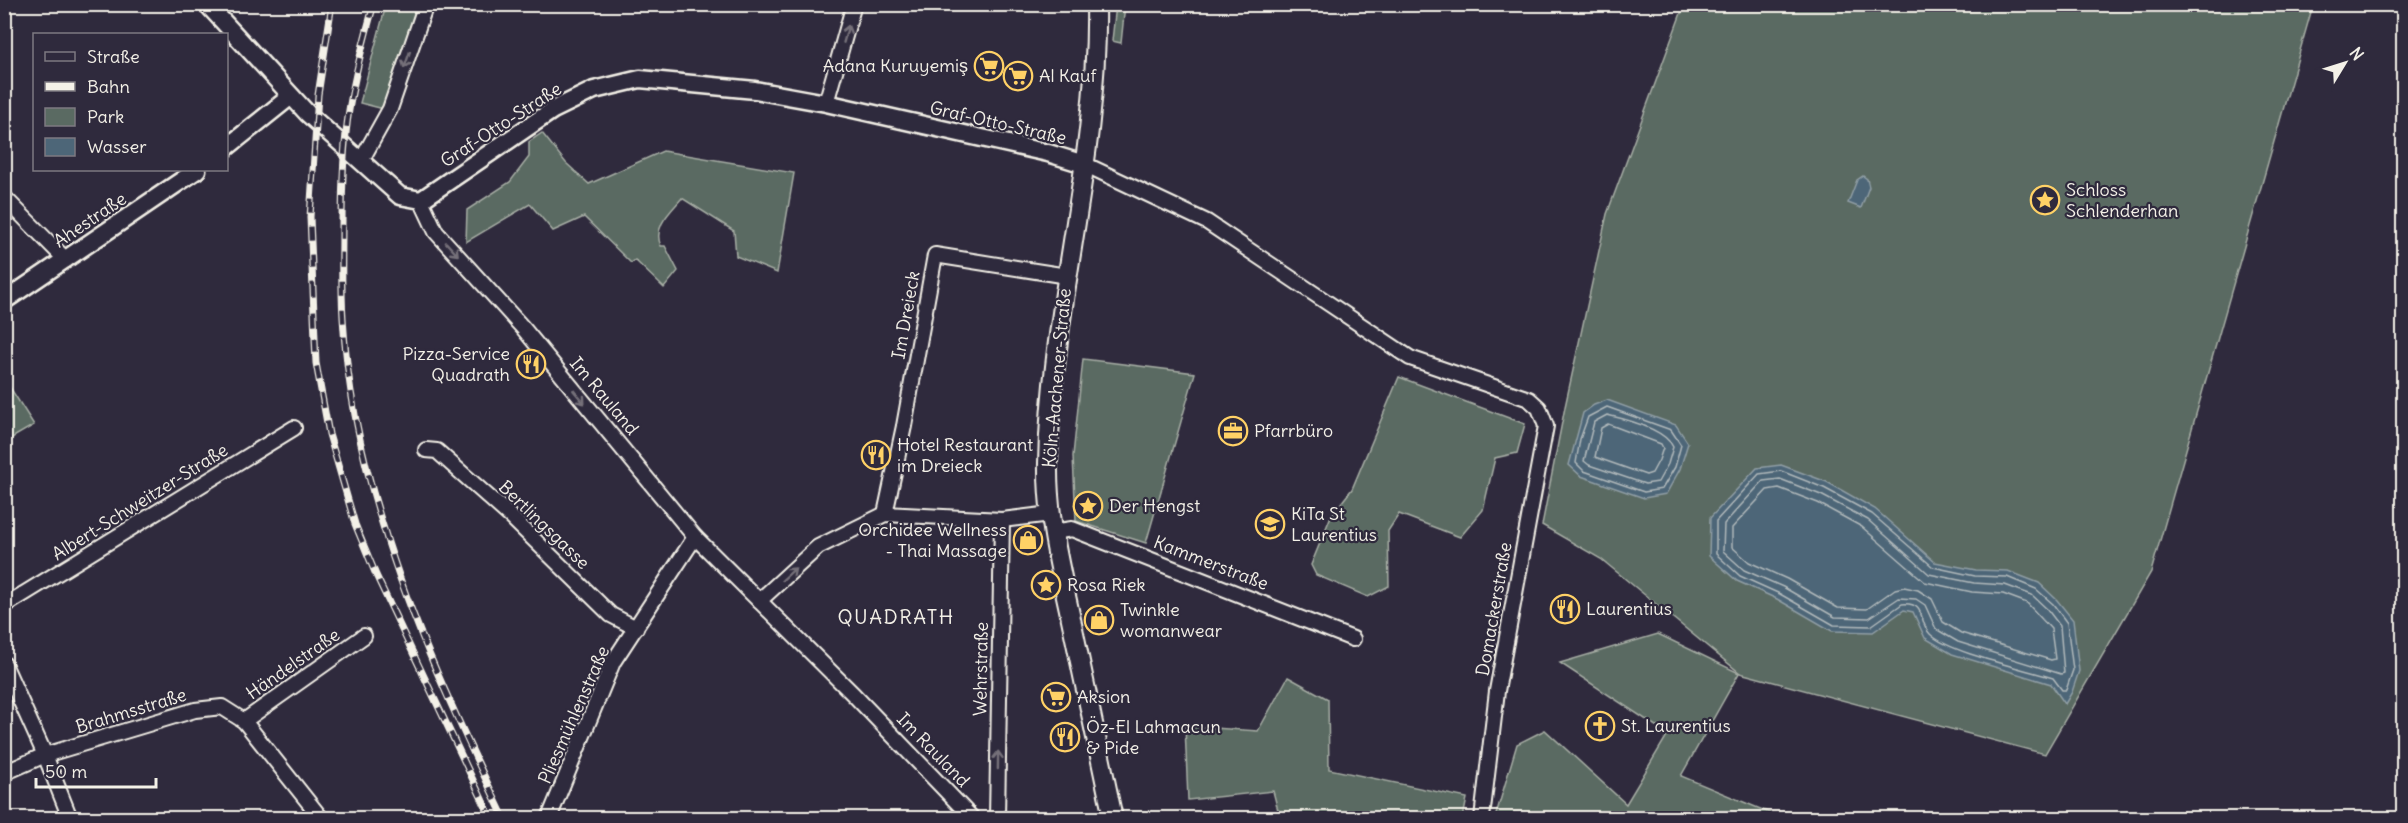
<svg xmlns="http://www.w3.org/2000/svg" width="2408" height="823" viewBox="0 0 2408 823" font-family="Delius,sans-serif">
	<style>
		.green { fill: #5a6a62; stroke: #a7aea5; stroke-width: 1.5 }
		.water { fill: #4d6678; stroke: #909ea5; stroke-width: 1.5 }
		.lines { fill: none; stroke-linecap: round; stroke-linejoin: round }
		.shore { stroke: #b1b9bb; stroke-width: 1.5 }
		.minor-casing { stroke: #f4f1e8; stroke-width: 18 }
		.tertiary-casing { stroke: #f4f1e8; stroke-width: 21 }
		.secondary-casing { stroke: #f4f1e8; stroke-width: 22 }
		.minor { stroke: #2f2a3d; stroke-width: 14 }
		.tertiary { stroke: #2f2a3d; stroke-width: 16 }
		.secondary { stroke: #2f2a3d; stroke-width: 18 }
		.rail-casing { stroke: #f4f1e8; stroke-width: 7 }
		.rail { stroke: #2f2a3d; stroke-width: 4.5; stroke-dasharray: 14; stroke-linecap: butt }
		.oneway { stroke: #747079 }
		.labels { text-anchor: middle; stroke-width: 4.5; stroke-linejoin: round; paint-order: stroke }
		.poi-label { font-size: 18px; fill: #f4f1e8; stroke: #2f2a3d; text-anchor: start }
		.street-label { font-size: 18px; fill: #f4f1e8; stroke: #2f2a3d }
		.neighbourhood-label { font-size: 20px; letter-spacing: 1.5px; fill: #f4f1e8; stroke: #2f2a3d }
	</style>
	<rect width="100%" height="100%" fill="#2f2a3d"/>
	<filter id="ink" filterUnits="userSpaceOnUse"><feTurbulence type="fractalNoise" baseFrequency=".0167" numOctaves="2"/><feDisplacementMap in="SourceGraphic" scale="12" xChannelSelector="R" yChannelSelector="G"/><feConvolveMatrix kernelMatrix="1 2 1 2 8 2 1 2 1" color-interpolation-filters="sRGB"/></filter>
	<g filter="url(#ink)">
		<g class="green">
			<path d="M386,5h33l-35,104 -24,-6z"/>
			<path d="M1116,5h9l-4,38 -9,-2z"/>
			<path d="M1684,5h629l-162,567 -106,182 -305,-81 -139,-114 -59,-34 23,-118 42,-193z"/>
			<path d="M542,133l24,30 23,21 74,-33 131,22 -17,100 -41,-17 -2,-25 -52,-33c-11,13 -30,29 -21,48h4l13,25 -14,17 -29,-28 -4,3 -47,-46 -31,14 -23,-27 -64,38 1,-32 43,-28 19,-25v-15z"/>
			<path d="M1083,359l112,14 -49,170 -70,-22 -3,-65z"/>
			<path d="M1399,377l126,47 -8,29 -22,5 -12,52 -23,27 -61,-23 -11,17 1,55 -21,11 -52,-22 -5,-10 20,-49 21,-27z"/>
			<path d="M4,378l30,47 -29,17h-1z"/>
			<path d="M1658,634l81,39 -58,103 101,42h-287l22,-74 28,-14 81,74 42,-70 -108,-71z"/>
			<path d="M1288,677l40,22 1,70 138,29 -4,20h-183l-7,-27 -85,9 -3,-74 73,5z"/>
		</g>
		<g class="water">
			<path d="M1863,176l4,3 2,8 -8,21 -13,-5 9,-23z"/>
			<path d="M1607,400l69,25 12,18 -8,26 -14,25 -22,4 -63,-22 -12,-11 14,-52 11,-8z"/>
			<path d="M1781,465l46,17 48,27 60,53 41,8 32,1 31,12 18,17 16,20 6,51 -7,21 -7,12 -14,-20 -99,-30 -27,-16 -12,-26 -9,-2 -31,22 -41,-1 -55,-32 -40,-18 -28,-25 1,-38 47,-50z"/>
		</g>
		<g class="lines">
			<g class="shore">
				<path d="M1607,407l64,23 10,15 -6,22 -13,22 -18,3 -60,-21 -8,-8 4,-24 8,-22z"/>
				<path d="M1607,415c18,4 58,14 66,32l-5,17 -10,18 -13,2 -56,-19 -5,-4 10,-39z"/>
				<path d="M1608,424l53,20 2,4 -4,12 -7,13 -6,2 -51,-18 6,-29z"/>
				<path d="M1781,471l43,17 48,26 61,53 42,9 32,1 29,12 17,15 14,19 6,47 -7,20h-4l-9,-12c-28,-9 -104,-25 -123,-44 -12,-12 -3,-32 -28,-30l-31,22 -37,-1 -54,-31 -40,-18 -24,-22v-33l43,-47z"/>
				<path d="M1780,479l41,16 47,25 61,54 45,9 31,2 27,10 15,14 13,17 4,47 -3,1 -103,-32 -22,-13 -11,-24 -9,-6 -17,-1 -30,20 -34,-1 -52,-30 -39,-17 -21,-19 1,-27 39,-43z"/>
				<path d="M1779,488l39,15 44,24 63,55 47,10 31,2 24,9 24,26 4,30 -4,1 -90,-27 -18,-11 -11,-23 -14,-9 -14,-3 -9,2 -28,20 -29,-1 -51,-29 -38,-17 -17,-15v-19l35,-38z"/>
			</g>
			<g class="minor-casing">
				<g id="minor">
					<path d="M826,103l28,-99"/>
					<path d="M361,161l29,-52 36,-105"/>
					<path d="M1084,164l123,58 203,136 119,41 10,9 7,18 -49,265 -15,127"/>
					<path d="M4,197l62,63"/>
					<path d="M421,200l15,32 87,96 172,209 159,158 118,123"/>
					<path d="M426,450l11,1 74,66 100,98 25,13"/>
					<path d="M885,514l19,-88 31,-171 132,21"/>
					<path d="M1053,532l19,-3 281,110"/>
					<path d="M759,601l59,-54 67,-33 117,6 49,-6"/>
					<path d="M4,606l290,-178"/>
					<path d="M4,664l41,91 25,63"/>
					<path d="M244,721l120,-85"/>
					<path d="M4,773l41,-18 150,-45 27,-3 22,14 77,97"/>
					<path d="M549,818l64,-156 82,-125"/>
					<path d="M997,818l5,-298"/>
				</g>
			</g>
			<g class="tertiary-casing">
				<g id="tertiary">
					<path d="M207,4l101,110 92,82 21,4 132,-90 41,-20 46,-11 115,11 71,13 222,50 36,11"/>
					<path d="M226,148l65,-52"/>
					<path d="M4,301l193,-131"/>
				</g>
			</g>
			<g class="secondary-casing">
				<path id="secondary" d="M1096,4c3,154 -45,305 -48,459 -1,53 12,105 23,156 14,67 28,133 42,199"/>
			</g>
			<use href="#minor" class="minor"/>
			<use href="#tertiary" class="tertiary"/>
			<use href="#secondary" class="secondary"/>
			<g class="rail-casing">
				<g id="rail">
					<path d="M332,4l-14,91 -8,122 6,146 13,71 26,90 21,51 115,243"/>
					<path d="M374,4c-10,35 -19,70 -25,106 -6,38 -7,78 -7,117 0,30 -1,61 1,91 4,70 19,141 40,208 30,101 76,197 121,292"/>
				</g>
			</g>
			<use href="#rail" class="rail"/>
		</g>
		<defs><path id="oneway-shaft" d="M-6 0H5M1.5-3L5.5 0L1.5 3" fill="none" stroke-width="1.6" stroke-linecap="round" stroke-linejoin="round" transform="scale(1.5)"/></defs>
		<g class="oneway">
			<use href="#oneway-shaft" transform="translate(846 34) rotate(-74)"/>
			<use href="#oneway-shaft" transform="translate(407 60) rotate(109)"/>
			<use href="#oneway-shaft" transform="translate(452 249) rotate(47)"/>
			<use href="#oneway-shaft" transform="translate(579 397) rotate(50)"/>
			<use href="#oneway-shaft" transform="translate(789 574) rotate(-42)"/>
			<use href="#oneway-shaft" transform="translate(998 760) rotate(-89)"/>
		</g>
	</g>
	<defs>
		<g id="supermarket-ring" transform="scale(1.5)"><circle r="9.5" fill="#2f2a3d" stroke="#ffd166" stroke-width="1.5"/><path d="M-6-5.5h2.5l.6 2H6L4.5 2H-2.5L-4.4-4H-6ZM-1.5 3.2a1.3 1.3 0 1 0 .1 0ZM3 3.2a1.3 1.3 0 1 0 .1 0Z" fill="#ffd166"/></g>
		<g id="sight-ring" transform="scale(1.5)"><circle r="9.5" fill="#2f2a3d" stroke="#ffd166" stroke-width="1.5"/><path d="M0-6L1.8-2.2L6-1.7L2.9 1.2L3.7 5.4L0 3.3L-3.7 5.4L-2.9 1.2L-6-1.7L-1.8-2.2Z" fill="#ffd166"/></g>
		<g id="restaurant-ring" transform="scale(1.5)"><circle r="9.5" fill="#2f2a3d" stroke="#ffd166" stroke-width="1.5"/><path d="M-5-6h1v4h1v-4h1v4h1v-4h1v5L-1.5 .5V6h-2V.5L-5-1ZM5-6V6H3V1.5H1.5Q1.5-4 5-6Z" fill="#ffd166"/></g>
		<g id="office-ring" transform="scale(1.5)"><circle r="9.5" fill="#2f2a3d" stroke="#ffd166" stroke-width="1.5"/><path d="M-6-3h4V-5.5h4V-3h4V5H-6ZM-1-4.5V-3h2v-1.5ZM-6 0V1H6V0Z" fill="#ffd166"/></g>
		<g id="school-ring" transform="scale(1.5)"><circle r="9.5" fill="#2f2a3d" stroke="#ffd166" stroke-width="1.5"/><path d="M0-5L7-2L0 1L-7-2ZM-4 1L0 2.5L4 1V4Q0 6-4 4Z" fill="#ffd166"/></g>
		<g id="shop-ring" transform="scale(1.5)"><circle r="9.5" fill="#2f2a3d" stroke="#ffd166" stroke-width="1.5"/><path d="M-5-2.5h2.3a2.7 3.5 0 0 1 5.4 0H5L5.5 6h-11ZM-1.5-2.5h3a1.5 2.3 0 0 0-3 0Z" fill="#ffd166"/></g>
		<g id="church-ring" transform="scale(1.5)"><circle r="9.5" fill="#2f2a3d" stroke="#ffd166" stroke-width="1.5"/><path d="M-1.2-6h2.4v3.5h3.3v2.4h-3.3V6h-2.4V-.1h-3.3v-2.4h3.3Z" fill="#ffd166"/></g>
	</defs>
	<g fill-rule="evenodd">
		<use href="#supermarket-ring" x="989" y="66"/>
		<use href="#supermarket-ring" x="1018" y="76"/>
		<use href="#sight-ring" x="2045" y="200"/>
		<use href="#restaurant-ring" x="531" y="364"/>
		<use href="#office-ring" x="1233" y="431"/>
		<use href="#restaurant-ring" x="876" y="455"/>
		<use href="#sight-ring" x="1088" y="506"/>
		<use href="#school-ring" x="1270" y="524"/>
		<use href="#shop-ring" x="1028" y="540"/>
		<use href="#sight-ring" x="1046" y="585"/>
		<use href="#restaurant-ring" x="1565" y="609"/>
		<use href="#shop-ring" x="1099" y="620"/>
		<use href="#supermarket-ring" x="1056" y="697"/>
		<use href="#church-ring" x="1600" y="726"/>
		<use href="#restaurant-ring" x="1065" y="737"/>
	</g>
	<g class="labels">
		<g class="poi-label">
			<text x="968" y="72" text-anchor="end">Adana Kuruyemiş</text>
			<text x="1039" y="82">Al Kauf</text>
			<text x="2066" y="196">Schloss<tspan x="2066" dy="21">Schlenderhan</tspan></text>
			<text x="510" y="360" text-anchor="end">Pizza-Service<tspan x="510" dy="21">Quadrath</tspan></text>
			<text x="1254" y="437">Pfarrbüro</text>
			<text x="897" y="451">Hotel Restaurant<tspan x="897" dy="21">im Dreieck</tspan></text>
			<text x="1109" y="512">Der Hengst</text>
			<text x="1291" y="520">KiTa St<tspan x="1291" dy="21">Laurentius</tspan></text>
			<text x="1007" y="536" text-anchor="end">Orchidee Wellness<tspan x="1007" dy="21">- Thai Massage</tspan></text>
			<text x="1067" y="591">Rosa Riek</text>
			<text x="1586" y="615">Laurentius</text>
			<text x="1120" y="616">Twinkle<tspan x="1120" dy="21">womanwear</tspan></text>
			<text x="1077" y="703">Aksion</text>
			<text x="1621" y="732">St. Laurentius</text>
			<text x="1086" y="733">Öz-El Lahmacun<tspan x="1086" dy="21">&amp; Pide</tspan></text>
		</g>
		<g class="street-label">
			<text transform="translate(998 123) rotate(13)" y="6">Graf-Otto-Straße</text>
			<text transform="translate(501 125) rotate(-33)" y="6">Graf-Otto-Straße</text>
			<text transform="translate(90 220) rotate(-34)" y="6">Ahestraße</text>
			<text transform="translate(906 315) rotate(-80)" y="6">Im Dreieck</text>
			<text transform="translate(1057 378) rotate(-85)" y="6">Köln-Aachener-Straße</text>
			<text transform="translate(604 396) rotate(50)" y="6">Im Rauland</text>
			<text transform="translate(140 502) rotate(-32)" y="6">Albert-Schweitzer-Straße</text>
			<text transform="translate(544 525) rotate(44)" y="6">Bertlingsgasse</text>
			<text transform="translate(1211 563) rotate(21)" y="6">Kammerstraße</text>
			<text transform="translate(1494 609) rotate(-80)" y="6">Domackerstraße</text>
			<text transform="translate(293 664) rotate(-35)" y="6">Händelstraße</text>
			<text transform="translate(981 669) rotate(-89)" y="6">Wehrstraße</text>
			<text transform="translate(131 711) rotate(-17)" y="6">Brahmsstraße</text>
			<text transform="translate(574 715) rotate(-66)" y="6">Pliesmühlenstraße</text>
			<text transform="translate(933 750) rotate(46)" y="6">Im Rauland</text>
		</g>
		<g class="neighbourhood-label">
			<text x="896" y="624">QUADRATH</text>
		</g>
	</g>
	<rect width="2408" height="823" fill="none" stroke="#2f2a3d" stroke-width="24"/>
	<rect x="12" y="12" width="2384" height="799" fill="none" stroke="#f4f1e8" stroke-width="2" filter="url(#ink)"/>
	<rect x="33" y="33" width="195" height="138" fill="#2f2a3d" stroke="#7e7a81" stroke-width="1.5"/>
	<rect x="45" y="52" width="30" height="9" fill="#2f2a3d" stroke="#7e7a81" stroke-width="1.5"/>
	<text x="87" y="63" font-size="18" fill="#f4f1e8">Straße</text>
	<rect x="45" y="82" width="30" height="9" fill="#f4f1e8" stroke="#7e7a81" stroke-width="1.5"/>
	<text x="87" y="93" font-size="18" fill="#f4f1e8">Bahn</text>
	<rect x="45" y="108" width="30" height="18" fill="#5a6a62" stroke="#7e7a81" stroke-width="1.5"/>
	<text x="87" y="123" font-size="18" fill="#f4f1e8">Park</text>
	<rect x="45" y="138" width="30" height="18" fill="#4d6678" stroke="#7e7a81" stroke-width="1.5"/>
	<text x="87" y="153" font-size="18" fill="#f4f1e8">Wasser</text>
	<g transform="translate(2345 63) rotate(52)" stroke="#2f2a3d" stroke-width="4.5" paint-order="stroke">
	<path d="M0-4.5L10 22L0 15L-10 22Z" fill="#f4f1e8"/>
	<text y="-9" font-size="16" font-weight="bold" text-anchor="middle" fill="#f4f1e8">N</text>
	</g>
	<path d="M36 778v9h120v-9" fill="none" stroke="#f4f1e8" stroke-width="3"/>
	<text x="45" y="778" font-size="18" fill="#f4f1e8" stroke="#2f2a3d" stroke-width="4.5" paint-order="stroke">50 m</text>
</svg>
